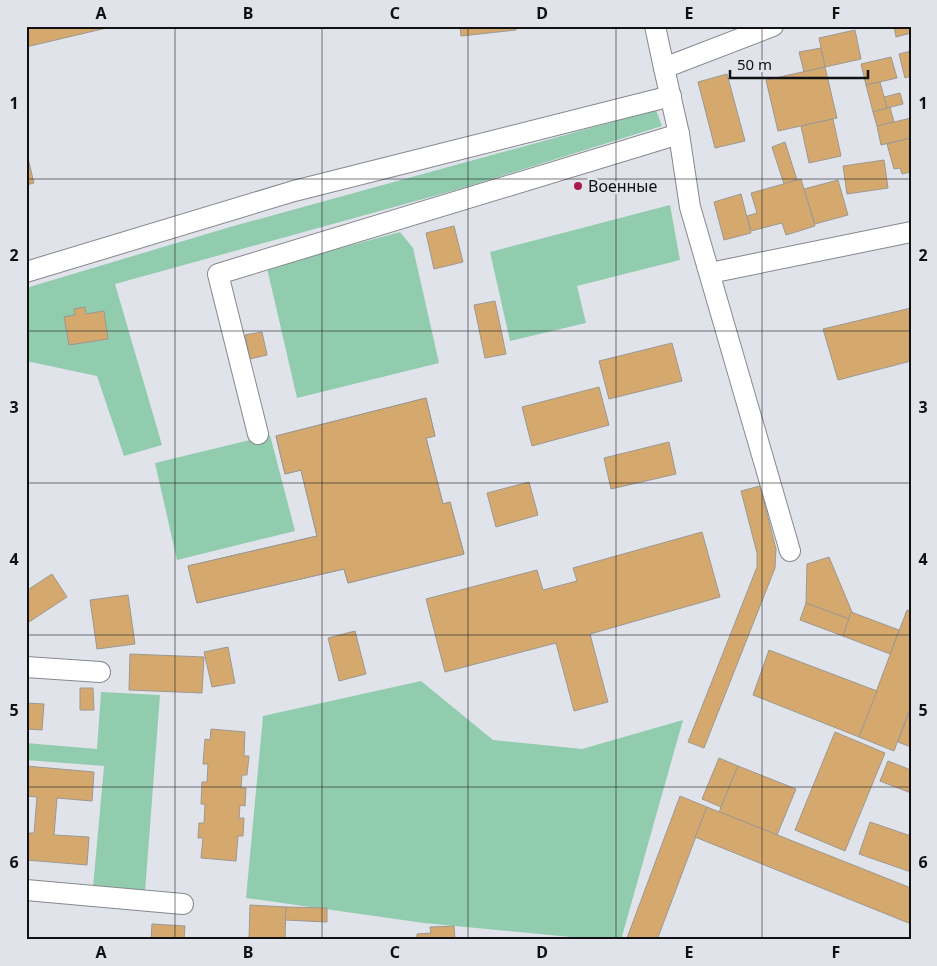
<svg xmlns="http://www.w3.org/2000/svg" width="937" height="966" viewBox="0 0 937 966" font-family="'Noto Sans',sans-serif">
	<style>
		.green { fill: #91ccaf }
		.building { fill: #d5a96e; stroke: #9c9892; fill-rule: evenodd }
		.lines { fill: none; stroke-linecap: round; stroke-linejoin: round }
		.minor-casing { stroke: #86888f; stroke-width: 22 }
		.minor { stroke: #fff; stroke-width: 20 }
		.grid { fill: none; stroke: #111114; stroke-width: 1; stroke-opacity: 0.55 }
		.poi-dot { fill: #aa1850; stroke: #e1e3ea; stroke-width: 2 }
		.labels { text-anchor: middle; stroke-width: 5; stroke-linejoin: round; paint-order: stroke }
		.poi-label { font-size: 16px; fill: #111114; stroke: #e1e3ea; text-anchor: start }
		.neatline { fill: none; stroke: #111114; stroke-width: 2 }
		.grid-label { font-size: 16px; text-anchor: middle; font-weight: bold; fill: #111114 }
	</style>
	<rect width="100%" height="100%" fill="#e1e3ea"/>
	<g class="green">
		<path d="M656,110l6,16 -199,62 -348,96 47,161 -38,11 -27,-80 -71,-15v-73l204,-61z"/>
		<path d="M670,205l10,55 -103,26 9,37 -76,18 -20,-89z"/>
		<path d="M400,232l13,16 26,115 -142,35 -30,-130z"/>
		<path d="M270,435l25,96 -118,29 -22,-97z"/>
		<path d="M421,681l72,59 89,9 101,-29 -62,220h-19l-178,-17 -178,-25 17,-182z"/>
		<path d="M101,692l59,3 -15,197 -52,-5 11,-121 -78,-6v-17l71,6z"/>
	</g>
	<g class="building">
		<path d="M26,26h89l-89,21z"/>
		<path d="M460,26h56v4l-55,6z"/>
		<path d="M894,26h17v7l-15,4z"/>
		<path d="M855,30l6,29 -36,8 -6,-29z"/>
		<path d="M821,48l4,19 -21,5 -5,-20z"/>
		<path d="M911,51v25l-6,2 -6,-24z"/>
		<path d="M891,57l6,21 -31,7 -5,-21z"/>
		<path d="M825,67l12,51 -59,13 -12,-51z"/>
		<path d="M727,74l18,67 -30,7 -17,-66z"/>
		<path d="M880,82l7,26 -14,4 -7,-27z"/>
		<path d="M900,93l3,11 -16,4 -3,-11z"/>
		<path d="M890,107l4,15 -17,4 -4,-14z"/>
		<path d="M911,118v22l-1,-2 -29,7 -4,-19z"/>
		<path d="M833,119l8,37 -32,7 -8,-37z"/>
		<path d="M910,138l1,34 -9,2 -2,-6 -6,1 -7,-25z"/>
		<path d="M785,142l12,38 -13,4 -12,-37z"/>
		<path d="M26,150l8,33 -8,2z"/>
		<path d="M884,160l4,28 -41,6 -4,-28z"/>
		<path d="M801,179l14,47 -29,9 -4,-12 -31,8 -4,-15 10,-3 -6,-20z"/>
		<path d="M838,180l10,35 -33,9 -11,-35z"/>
		<path d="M741,194l10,39 -27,7 -10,-38z"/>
		<path d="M454,226l9,36 -29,7 -8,-36z"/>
		<path d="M495,301l11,53 -21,4 -11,-53z"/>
		<path d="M85,307l1,7 18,-3 4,28 -39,6 -5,-28 11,-2 -1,-6z"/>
		<path d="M911,308v53l-73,19 -15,-51z"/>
		<path d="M262,332l5,23 -17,4 -5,-24z"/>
		<path d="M672,343l10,38 -73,18 -10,-38z"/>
		<path d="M599,387l10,38 -77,21 -10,-39z"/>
		<path d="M426,398l9,38 -9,2 17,66 7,-2 14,52 -116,29 -4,-14 -147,34 -9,-37 129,-30 -16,-66 -16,4 -9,-38zM387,448l17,66 -40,10 -17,-66z"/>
		<path d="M426,398l9,38 -9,2 17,66 7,-2 14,52 -116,29 -4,-14 -147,34 -9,-37 129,-30 -16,-66 -16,4 -9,-38z"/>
		<path d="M669,442l7,32 -65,15 -7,-31z"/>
		<path d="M529,482l9,33 -42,12 -9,-34z"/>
		<path d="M760,486l16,63 -1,19 -71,180 -16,-6 69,-175v-14l-16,-62z"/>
		<path d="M702,532l18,65 -130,37 18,68 -34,9 -18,-68 -111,29 -19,-73 111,-29 6,20 34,-9 -4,-13z"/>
		<path d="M829,557l23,55 -3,7 -43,-16 1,-39z"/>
		<path d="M52,574l15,23 -41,27v-33z"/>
		<path d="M128,595l7,49 -38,5 -7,-49z"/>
		<path d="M806,603l43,16 -6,17 -43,-16z"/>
		<path d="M907,610l4,1v95l-17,45 -35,-14z"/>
		<path d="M851,612l48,18 -9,24 -47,-18z"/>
		<path d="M355,631l11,43 -27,7 -11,-43z"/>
		<path d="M228,647l7,36 -23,4 -8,-35z"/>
		<path d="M769,650l108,41 -18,46 -106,-42z"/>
		<path d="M130,654l74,3 -2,36 -73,-3z"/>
		<path d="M80,688h13l1,22h-14z"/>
		<path d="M26,703l18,1 -2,26 -16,-1z"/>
		<path d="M911,707v40l-13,-5z"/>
		<path d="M211,729l34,3 -1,24h5l-2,19h-5l-1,13h5l-1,18 -5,-1 -1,13h5l-1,18h-5l-2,25 -35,-3 2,-20h-5l1,-15h5l1,-19h-4l1,-22h5l1,-18h-5l2,-25 5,1z"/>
		<path d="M835,732l50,21 -40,98 -50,-21z"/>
		<path d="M719,758l19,8 -17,41 -19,-8z"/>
		<path d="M888,761l23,9v23l-31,-12z"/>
		<path d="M26,766l68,6 -2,29 -35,-3 -3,37 35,2 -2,28 -61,-5v-27h8l3,-36 -11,-1z"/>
		<path d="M738,766l58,23 -19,46 -58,-23z"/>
		<path d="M680,796l27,11 -50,133 -30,-2z"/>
		<path d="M707,807l204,81v36l-216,-87z"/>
		<path d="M870,822l41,14v36l-52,-18z"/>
		<path d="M250,905l36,2 -1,33h-36z"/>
		<path d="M286,907l41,1v14l-42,-2z"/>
		<path d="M152,924l33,2 -1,14h-33z"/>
		<path d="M454,926l1,14h-38v-6l14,-1 -1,-6z"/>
	</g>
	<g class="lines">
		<g class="minor-casing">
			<g id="minor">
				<path d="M655,26l9,42 109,-42"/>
				<path d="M664,68l15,66 11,73 100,344"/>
				<path d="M26,272l268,-81 377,-95"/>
				<path d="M710,273l201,-41"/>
				<path d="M258,434l-40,-160 461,-140"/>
				<path d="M26,667l74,5"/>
				<path d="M26,890l157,14"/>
			</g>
		</g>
		<use href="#minor" class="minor"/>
	</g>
	<path class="grid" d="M175,26v914M322,26v914M468,26v914M616,26v914M762,26v914M26,179h885M26,331h885M26,483h885M26,635h885M26,787h885"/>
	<circle class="poi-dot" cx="578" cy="186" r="5"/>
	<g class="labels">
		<g class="poi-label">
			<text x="588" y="192">Военные</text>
		</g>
	</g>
	<rect width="937" height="966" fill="none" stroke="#e1e3ea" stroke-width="55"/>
	<path d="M730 70v8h138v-8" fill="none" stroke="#111114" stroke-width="2.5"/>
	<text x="737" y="70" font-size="15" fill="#111114" stroke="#e1e3ea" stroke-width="4" paint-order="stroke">50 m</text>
	<rect x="28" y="28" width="882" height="910" class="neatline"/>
	<g class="grid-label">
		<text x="101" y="19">A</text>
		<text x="248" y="19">B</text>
		<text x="395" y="19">C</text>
		<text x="542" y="19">D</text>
		<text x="689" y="19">E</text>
		<text x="836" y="19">F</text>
		<text x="14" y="109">1</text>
		<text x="923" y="109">1</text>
		<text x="14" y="261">2</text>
		<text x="923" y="261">2</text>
		<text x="14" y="413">3</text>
		<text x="923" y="413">3</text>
		<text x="14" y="565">4</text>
		<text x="923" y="565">4</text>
		<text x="14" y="716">5</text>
		<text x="923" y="716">5</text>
		<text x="14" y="868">6</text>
		<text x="923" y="868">6</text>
		<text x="101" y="958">A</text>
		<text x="248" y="958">B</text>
		<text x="395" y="958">C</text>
		<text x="542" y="958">D</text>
		<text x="689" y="958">E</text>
		<text x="836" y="958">F</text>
	</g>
</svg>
